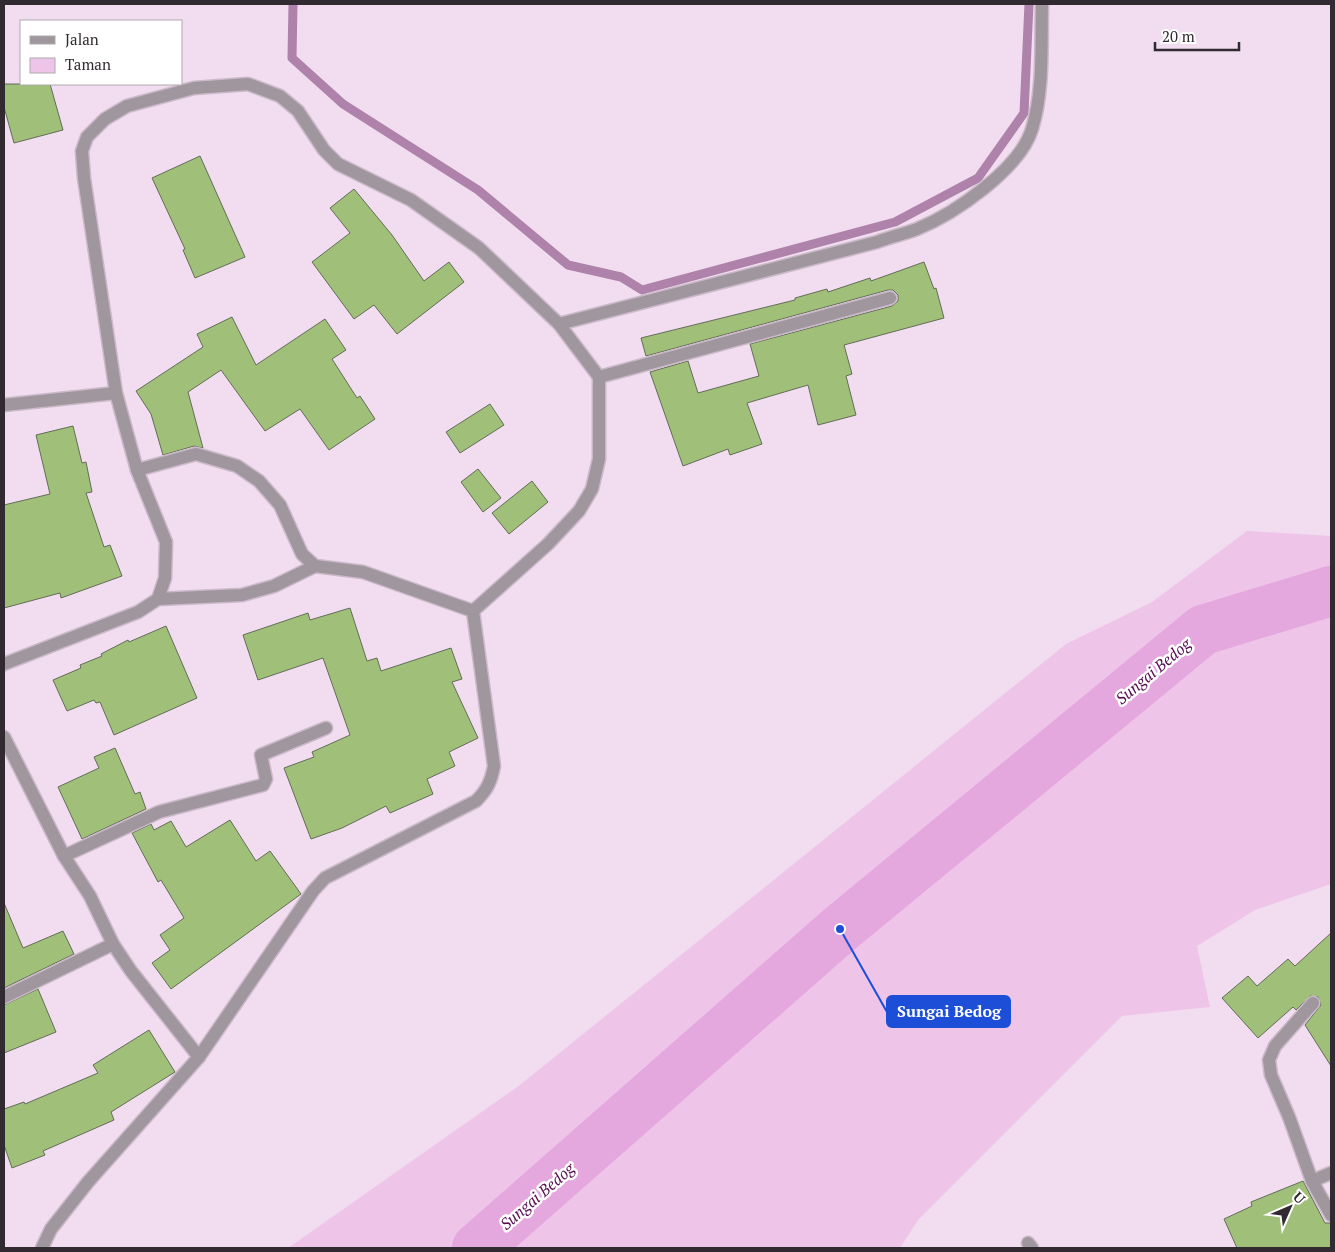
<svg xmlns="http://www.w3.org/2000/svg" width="1335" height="1252" viewBox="0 0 1335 1252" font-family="'PT Serif',serif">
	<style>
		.green { fill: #eec4e9 }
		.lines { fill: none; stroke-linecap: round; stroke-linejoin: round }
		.stream { stroke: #ae82aa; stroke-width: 9 }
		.river { stroke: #e4a7de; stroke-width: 50 }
		.building { fill: #a0c079; stroke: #636c58 }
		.street-casing { stroke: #cbb9c9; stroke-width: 15 }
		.street { stroke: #9f969e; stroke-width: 12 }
		.labels { text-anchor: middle; stroke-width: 5; stroke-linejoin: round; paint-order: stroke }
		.water-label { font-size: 16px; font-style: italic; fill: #540b51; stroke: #fff }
		.leader { fill: none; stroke: #1d4ed8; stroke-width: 2 }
		.callout-dot { fill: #1d4ed8; stroke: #fff; stroke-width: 2 }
		.callout { fill: #1d4ed8; stroke: #1d4ed8; stroke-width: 2 }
		.callout-label { font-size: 16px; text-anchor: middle; font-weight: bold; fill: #fff }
	</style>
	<rect width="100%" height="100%" fill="#f1ddef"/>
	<path class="green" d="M1247,531l84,5v348l-76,26 -58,36 13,61 -88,9 -204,204 -18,28h-612l232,-163 546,-441 86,-42z"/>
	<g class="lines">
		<path class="stream" d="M293,4l-1,54 51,46 135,86 90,75 53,12 21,13 253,-68 83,-44 46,-65 5,-109"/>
		<path class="river" d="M477,1248l363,-319 363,-299 128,-39"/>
	</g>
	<g class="building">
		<path d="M4,84h46l13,46 -49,13 -10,-36z"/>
		<path d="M200,156l45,101 -50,21 -12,-28 2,-1 -33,-71z"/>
		<path d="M354,189l38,46 32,46 25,-19 15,20 -67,52 -23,-29 -20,14 -42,-57 38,-29 -20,-25z"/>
		<path d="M924,262l10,27 2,-1 8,30 -100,27 8,29 -6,2 10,39 -38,10 -10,-40 -61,18 15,41 -32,11 -2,-6 -45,17 -33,-94 38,-11 10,32 61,-17 -9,-32 142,-38 6,-5v-6l-5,-5h-5l-242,66 -5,-18 154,-38v-2l32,-9 1,3 42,-14 1,3z"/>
		<path d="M232,317l24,48 69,-46 21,31 -14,9 25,39 3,-2 15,23 -46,31 -29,-41 -35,22 -44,-61 -33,22 15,56 -9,-2 -31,9 -12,-41 -15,-23 67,-44 -6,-13z"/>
		<path d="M490,404l14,21 -44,28 -14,-21z"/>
		<path d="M73,426l9,37 4,-1 6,30 -6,1 18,54 6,-2 12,31 -61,22 -1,-5 -56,15v-103l46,-11 -14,-59z"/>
		<path d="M478,469l23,29 -18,14 -22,-30z"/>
		<path d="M532,481l16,21 -39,32 -17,-21z"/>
		<path d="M350,608l17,53 10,-3 4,13 70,-23 11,31 -10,3 26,56 -29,14 6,14 -28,13 6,15 -43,19 -4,-7 -44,22 -31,11 -27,-71 30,-11 -2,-5 38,-17 -27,-77 -65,22 -15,-45 65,-22 2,7z"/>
		<path d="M166,626l31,72 -83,37 -14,-33 -4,1 -2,-3 -27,11 -14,-31 28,-12 -1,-3 22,-9 -1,-2 27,-14 1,2z"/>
		<path d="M115,748l20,46 5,-2 6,17 -64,30 -24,-52 41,-19 -5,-11z"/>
		<path d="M230,820l26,41 14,-10 31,43 -130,95 -19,-26 18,-13 -10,-15 24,-17 -23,-38 -3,2 -26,-49 19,-9 3,6 17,-9 15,26z"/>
		<path d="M4,903l19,45 40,-17 11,23 -70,34z"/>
		<path d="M1331,933v133l-26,-41 16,-20 -3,-8 -8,-1 -14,14 -3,-3 -35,31 -36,-40 26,-22 9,10 31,-27 7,7z"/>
		<path d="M38,989l18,43 -52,21v-48z"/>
		<path d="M149,1030l26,42 -64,40 3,8 -71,31 2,4 -33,13 -8,-23v-36l20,-7 1,2 73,-31 -5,-8z"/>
		<path d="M1303,1181l22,42h6v25h-94l-13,-29 28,-13 -1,-4z"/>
	</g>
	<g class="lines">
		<g class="street-casing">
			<g id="street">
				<path d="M559,324l318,-82c13,-5 27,-8 40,-13 37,-15 103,-60 115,-100 12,-39 9,-85 10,-125"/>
				<path d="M599,377l291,-79"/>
				<path d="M4,405l112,-12"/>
				<path d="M137,470l29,72 -1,36 -7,21"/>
				<path d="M4,664l134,-52 20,-13 84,-4 32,-9 41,-20"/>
				<path d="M4,737l60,119 26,40 23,48 18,27 68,86"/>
				<path d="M64,856l95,-44 104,-27 3,-6 -5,-24 65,-27"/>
				<path d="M4,997l109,-53"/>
				<path d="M1313,1003l-38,43 -6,14 2,15 18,42 23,64 19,34"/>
				<path d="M1312,1181l19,-8"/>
				<path d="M1028,1243l4,5"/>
				<path d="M42,1248l9,-19 37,-47 111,-125 114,-166 12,-13 151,-77c11,-11 15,-19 18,-35l-21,-155 75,-67 31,-33 13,-22 7,-30v-82l-40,-53 -80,-76 -68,-48 -73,-36 -14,-14 -26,-39 -18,-15 -32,-12 -54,4 -67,18 -22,13 -18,18 -5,14 2,27 32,215 21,77 59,-16 41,12 22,15 21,24 22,49 13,12 48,6 110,39"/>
			</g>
		</g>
		<use href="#street" class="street"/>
	</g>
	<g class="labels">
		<g class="water-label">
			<text transform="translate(1153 671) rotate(-40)" y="6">Sungai Bedog</text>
			<text transform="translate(537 1196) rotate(-41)" y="6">Sungai Bedog</text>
		</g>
	</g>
	<path class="leader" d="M840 929L887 1012"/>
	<circle class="callout-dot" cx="840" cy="929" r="5"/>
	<rect class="callout" x="887" y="996" width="123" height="31" rx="5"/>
	<g class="callout-label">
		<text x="949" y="1017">Sungai Bedog</text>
	</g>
	<rect width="1335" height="1252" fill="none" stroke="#312a30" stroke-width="10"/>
	<rect x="20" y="20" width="162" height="65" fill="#ffffff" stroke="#adaaac"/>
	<rect x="30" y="36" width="25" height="8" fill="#9f969e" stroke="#adaaac"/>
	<text x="65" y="45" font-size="15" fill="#312a30">Jalan</text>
	<rect x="30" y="58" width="25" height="15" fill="#eec4e9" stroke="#adaaac"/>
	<text x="65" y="70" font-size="15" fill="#312a30">Taman</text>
	<g transform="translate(1290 1207) rotate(45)" stroke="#ffffff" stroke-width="4" paint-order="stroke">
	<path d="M0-4L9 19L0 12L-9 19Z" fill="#312a30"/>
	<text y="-8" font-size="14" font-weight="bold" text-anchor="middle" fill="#312a30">U</text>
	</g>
	<path d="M1155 42v8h84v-8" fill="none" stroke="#312a30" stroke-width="2.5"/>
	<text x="1162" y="42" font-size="15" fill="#312a30" stroke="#ffffff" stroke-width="4" paint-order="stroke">20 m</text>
</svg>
